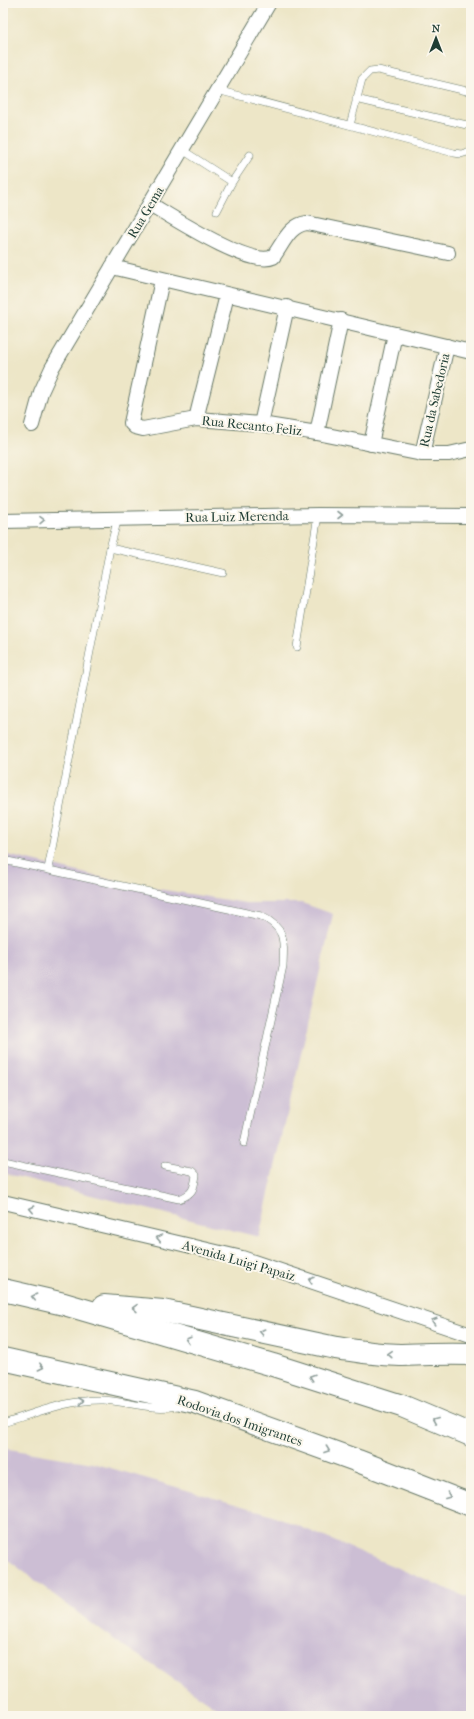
<svg xmlns="http://www.w3.org/2000/svg" width="474" height="1719" viewBox="0 0 474 1719" font-family="'IM FELL French Canon',serif">
	<style>
		.industrial { fill: #ccbed4 }
		.lines { fill: none; stroke-linecap: round; stroke-linejoin: round }
		.service-casing { stroke: #677867; stroke-width: 8 }
		.minor-casing { stroke: #677867; stroke-width: 16 }
		.motorway-casing { stroke: #677867; stroke-width: 24 }
		.service { stroke: #fff; stroke-width: 7 }
		.minor { stroke: #fff; stroke-width: 14 }
		.motorway { stroke: #fff; stroke-width: 22 }
		.oneway { stroke: #8f9e9a }
		.labels { text-anchor: middle; stroke-width: 4; stroke-linejoin: round; paint-order: stroke }
		.street-label { font-size: 13px; fill: #1f3d34; stroke: #fbf7ec }
	</style>
	<rect width="100%" height="100%" fill="#fbf7ec"/>
	<filter id="ink" filterUnits="userSpaceOnUse"><feTurbulence type="fractalNoise" baseFrequency=".025" numOctaves="2"/><feDisplacementMap in="SourceGraphic" scale="8" xChannelSelector="R" yChannelSelector="G"/><feConvolveMatrix kernelMatrix="1 2 1 2 8 2 1 2 1" color-interpolation-filters="sRGB"/></filter>
	<filter id="wash" filterUnits="userSpaceOnUse"><feTurbulence type="fractalNoise" baseFrequency=".012" numOctaves="4" result="noise"/><feDisplacementMap in="SourceGraphic" scale="16" xChannelSelector="R" yChannelSelector="G"/><feGaussianBlur stdDeviation="0.9" result="paint"/><feColorMatrix in="noise" values="0 0 0 0 0 0 0 0 0 0 0 0 0 0 0 0 0 1.4 0 .05"/><feComposite in="paint" operator="in"/></filter>
	<g filter="url(#wash)">
		<rect width="100%" height="100%" fill="#ede6c7"/>
		<g class="industrial">
			<path d="M3,854l130,31 113,18h56l31,11 -74,323 -256,-64z"/>
			<path d="M3,1448l90,15 177,51 201,85v117h-242l-126,-84 -100,-76z"/>
		</g>
	</g>
	<g filter="url(#ink)">
		<g class="lines">
			<g class="service-casing">
				<g id="service">
					<path d="M217,90l237,63 7,1 10,-3"/>
					<path d="M356,99l115,27"/>
					<path d="M350,125l12,-46 8,-8 8,-1 93,22"/>
					<path d="M181,149l51,33 18,-27"/>
					<path d="M217,211l15,-29"/>
					<path d="M110,548l113,25"/>
					<path d="M297,647l21,-132"/>
					<path d="M3,860l258,56c25,12 23,25 22,50l-39,177"/>
					<path d="M48,869l62,-321 8,-30"/>
					<path d="M3,1161l176,38c14,-5 15,-10 17,-24l-4,-4 -27,-5"/>
					<path d="M3,1423c33,-10 66,-24 101,-23 25,2 48,11 73,6"/>
				</g>
			</g>
			<g class="minor-casing">
				<g id="minor">
					<path d="M150,204c22,13 100,64 123,53 10,-13 16,-32 34,-34l141,30"/>
					<path d="M112,267l359,85"/>
					<path d="M162,280l-31,143 4,4 8,2 53,-10 14,1 51,4 56,9 105,21h27l22,-5"/>
					<path d="M196,419l31,-124"/>
					<path d="M261,424l26,-117"/>
					<path d="M32,425l9,-33 11,-24 217,-365"/>
					<path d="M317,433l24,-113"/>
					<path d="M371,444l24,-110"/>
					<path d="M422,454l25,-108"/>
					<path d="M3,521l315,-6 153,1"/>
					<path d="M3,1202l239,56 229,77"/>
				</g>
			</g>
			<g class="motorway-casing">
				<g id="motorway">
					<path d="M3,1290l61,14 209,61 129,41 69,29"/>
					<path d="M104,1306l59,5 173,37c21,3 43,7 64,7 24,-1 47,-2 71,-1"/>
					<path d="M3,1359l192,43 163,59 113,44"/>
				</g>
			</g>
			<use href="#service" class="service"/>
			<use href="#minor" class="minor"/>
			<use href="#motorway" class="motorway"/>
		</g>
		<defs><path id="oneway-chevron" d="M-2-3.5L2.5 0L-2 3.5" fill="none" stroke-width="1.6" stroke-linecap="round" stroke-linejoin="round"/></defs>
		<g class="oneway">
			<use href="#oneway-chevron" transform="translate(340 515)"/>
			<use href="#oneway-chevron" transform="translate(42 520) rotate(-1)"/>
			<use href="#oneway-chevron" transform="translate(32 1209) rotate(-167)"/>
			<use href="#oneway-chevron" transform="translate(159 1238) rotate(-167)"/>
			<use href="#oneway-chevron" transform="translate(311 1280) rotate(-162)"/>
			<use href="#oneway-chevron" transform="translate(34 1297) rotate(-168)"/>
			<use href="#oneway-chevron" transform="translate(135 1308) rotate(-179)"/>
			<use href="#oneway-chevron" transform="translate(434 1321) rotate(-162)"/>
			<use href="#oneway-chevron" transform="translate(262 1332) rotate(-168)"/>
			<use href="#oneway-chevron" transform="translate(188 1340) rotate(-164)"/>
			<use href="#oneway-chevron" transform="translate(390 1354) rotate(-176)"/>
			<use href="#oneway-chevron" transform="translate(41 1367) rotate(13)"/>
			<use href="#oneway-chevron" transform="translate(312 1377) rotate(-162)"/>
			<use href="#oneway-chevron" transform="translate(81 1401) rotate(-6)"/>
			<use href="#oneway-chevron" transform="translate(435 1420) rotate(-157)"/>
			<use href="#oneway-chevron" transform="translate(327 1450) rotate(20)"/>
			<use href="#oneway-chevron" transform="translate(448 1496) rotate(21)"/>
		</g>
	</g>
	<g class="labels">
		<g class="street-label">
			<text transform="translate(145 212) rotate(-59)" y="5">Rua Gema</text>
			<text transform="translate(434 400) rotate(-77)" y="5">Rua da Sabedoria</text>
			<text transform="translate(252 425) rotate(6)" y="5">Rua Recanto Feliz</text>
			<text transform="translate(237 516) rotate(-1)" y="5">Rua Luiz Merenda</text>
			<text transform="translate(239 1260) rotate(16)" y="5">Avenida Luigi Papaiz</text>
			<text transform="translate(240 1420) rotate(19)" y="5">Rodovia dos Imigrantes</text>
		</g>
	</g>
	<rect width="474" height="1719" fill="none" stroke="#fbf7ec" stroke-width="16"/>
	<g transform="translate(436 38)" stroke="#fbf7ec" stroke-width="3" paint-order="stroke">
	<path d="M0-3L7 15L0 10L-7 15Z" fill="#1f3d34"/>
	<text y="-6" font-size="11" font-weight="bold" text-anchor="middle" fill="#1f3d34">N</text>
	</g>
</svg>
